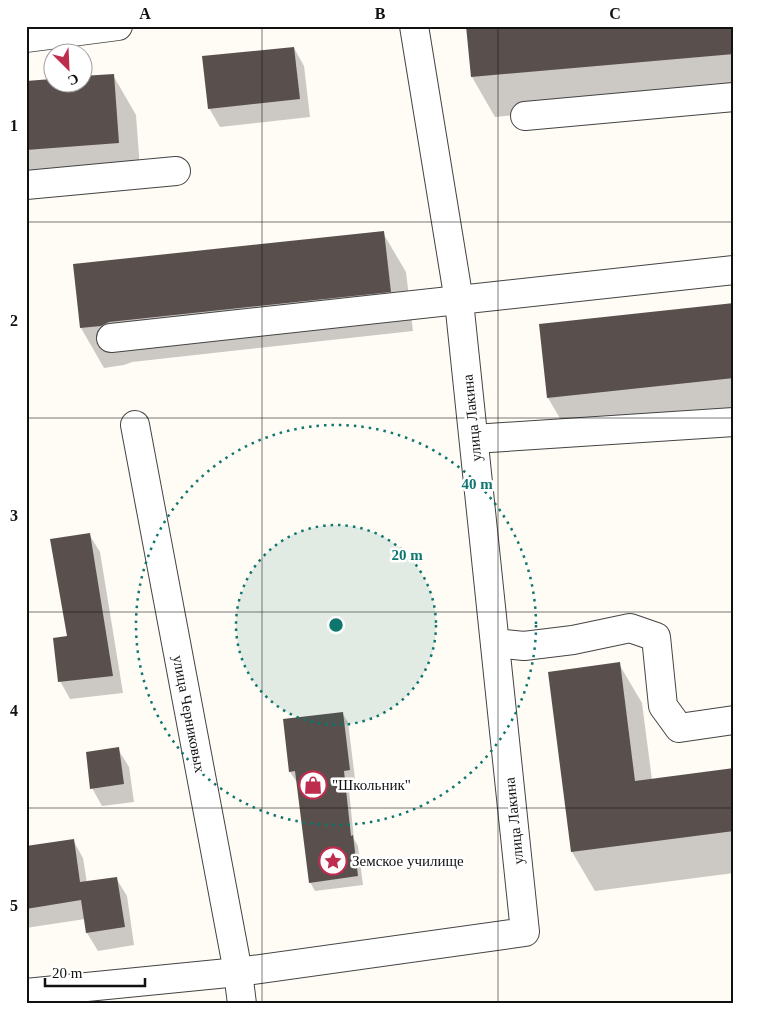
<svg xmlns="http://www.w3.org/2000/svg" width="760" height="1030" viewBox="0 0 760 1030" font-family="'Times New Roman',serif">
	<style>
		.shadow { fill: #0003 }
		.building { fill: #59504d }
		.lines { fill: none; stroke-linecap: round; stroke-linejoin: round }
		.minor-casing { stroke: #444; stroke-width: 30 }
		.minor { stroke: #fff; stroke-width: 28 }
		.grid { fill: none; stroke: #111; stroke-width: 1; stroke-opacity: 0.55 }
		.ring { fill: none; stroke: #0f766e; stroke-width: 2.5; stroke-dasharray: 2.5 5 }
		.labels { text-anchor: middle; stroke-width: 5; stroke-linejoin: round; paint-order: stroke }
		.street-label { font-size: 15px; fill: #111; stroke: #fff }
		.poi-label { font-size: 15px; fill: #111; stroke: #fff; text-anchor: start }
		.centre { fill: #0f766e; stroke: #fff; stroke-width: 2.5 }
		.ring-label { font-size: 15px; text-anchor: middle; font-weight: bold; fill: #0f766e; stroke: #fff; stroke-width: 5; stroke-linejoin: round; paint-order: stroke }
		.neatline { fill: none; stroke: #111; stroke-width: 2 }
		.grid-label { font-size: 16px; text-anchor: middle; font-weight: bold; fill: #111 }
	</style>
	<rect width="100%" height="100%" fill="#fffbf5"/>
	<g class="shadow">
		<path d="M468,26h266v69l-239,22 -23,-40z"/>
		<path d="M294,48l10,18 6,51 -90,10 -11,-19z"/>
		<path d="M113,75l23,40 5,67 -115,9v-109l26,-2v2h30z"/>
		<path d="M383,233l23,39 7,59 -281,31 -8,3 -20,3 -23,-40 -7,-63z"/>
		<path d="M734,304v116l-163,17 -23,-39z"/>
		<path d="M89,534l11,18 23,141 -53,6 -10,-18z"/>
		<path d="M619,664l23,39 10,77 82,-11v104l-139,18 -23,-39z"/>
		<path d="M342,713l6,9 7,57 -7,1 6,59 4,7 5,39 -48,6 -5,-9 -12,-101h-2l-6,-9 -6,-52z"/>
		<path d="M118,749l11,18 5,35 -32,4 -10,-18z"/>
		<path d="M73,840l10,18 4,25 29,-5 11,18 7,49 -36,6 -11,-18 -2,-14 -59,9v-53z"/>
	</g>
	<g class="building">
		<path d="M466,26h268v28l-263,23z"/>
		<path d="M294,47l6,52 -92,10 -6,-53z"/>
		<path d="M114,74l5,69 -93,7v-69l26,-2v3h30v-6z"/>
		<path d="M384,231l7,61 -282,30 -8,4 -21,2 -7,-64z"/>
		<path d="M734,303v75l-187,20 -8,-74z"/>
		<path d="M90,533l23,143 -55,6 -5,-44 14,-2 -17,-97z"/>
		<path d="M620,662l15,119 99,-13v63l-163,21 -23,-180z"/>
		<path d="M343,712l7,58 -6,1 7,65 2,-1 5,41 -49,7 -14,-112 -6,1 -6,-53z"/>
		<path d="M119,747l5,37 -34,5 -4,-37z"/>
		<path d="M74,839l6,43 37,-5 8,50 -39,6 -5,-33 -55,9v-63z"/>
	</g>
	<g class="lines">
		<g class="minor-casing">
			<g id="minor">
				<path d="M26,38l92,-12"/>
				<path d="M525,116l209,-19"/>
				<path d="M26,185l150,-14"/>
				<path d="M111,338l623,-68"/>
				<path d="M135,425l103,547 4,32"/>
				<path d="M474,439l260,-17"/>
				<path d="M495,643l29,3 49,-6 57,-12 26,9 7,69 16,22 55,-8"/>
				<path d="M26,993l212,-21 287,-40 -66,-631 -45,-275"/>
			</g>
		</g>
		<use href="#minor" class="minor"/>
	</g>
	<path class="grid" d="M262,26v978M498,26v978M26,222h708M26,418h708M26,612h708M26,808h708"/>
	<circle cx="336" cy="625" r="100" fill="#0f766e" fill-opacity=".12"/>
	<g class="ring">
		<circle cx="336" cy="625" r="100"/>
		<circle cx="336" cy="625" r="200"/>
	</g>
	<defs>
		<g id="shop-ring" transform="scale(1.4375)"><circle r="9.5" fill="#fff" stroke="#be2c4e" stroke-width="1.5"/><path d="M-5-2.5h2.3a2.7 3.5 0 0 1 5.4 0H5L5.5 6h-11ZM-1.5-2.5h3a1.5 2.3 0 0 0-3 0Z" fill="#be2c4e"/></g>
		<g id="sight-ring" transform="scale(1.4375)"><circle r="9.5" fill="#fff" stroke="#be2c4e" stroke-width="1.5"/><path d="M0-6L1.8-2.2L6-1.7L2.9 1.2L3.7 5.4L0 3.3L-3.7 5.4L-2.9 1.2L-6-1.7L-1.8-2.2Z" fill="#be2c4e"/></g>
	</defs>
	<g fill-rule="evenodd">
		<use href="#shop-ring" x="313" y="785"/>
		<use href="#sight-ring" x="333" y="861"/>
	</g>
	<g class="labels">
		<g class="street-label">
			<text transform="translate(472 418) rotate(-96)" y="5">улица Лакина</text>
			<text transform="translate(189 714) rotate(79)" y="5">улица Черниковых</text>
			<text transform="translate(514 821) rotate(-96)" y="5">улица Лакина</text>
		</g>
		<g class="poi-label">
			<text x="332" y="790">"Школьник"</text>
			<text x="352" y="866">Земское училище</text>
		</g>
	</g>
	<circle cx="336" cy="625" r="8" class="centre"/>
	<g class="ring-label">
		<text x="477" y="489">40 m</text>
		<text x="407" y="560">20 m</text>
	</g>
	<rect width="760" height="1030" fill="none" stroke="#ffffff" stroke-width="55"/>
	<g transform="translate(68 68) rotate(156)"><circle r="24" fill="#ffffff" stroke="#a0a0a0"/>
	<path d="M0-4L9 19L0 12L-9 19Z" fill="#be2c4e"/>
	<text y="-8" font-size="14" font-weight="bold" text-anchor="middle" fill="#111111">С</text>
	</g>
	<path d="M45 978v8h100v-8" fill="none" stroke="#111111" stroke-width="2.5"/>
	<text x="52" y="978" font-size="15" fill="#111111" stroke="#ffffff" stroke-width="4" paint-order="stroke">20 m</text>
	<rect x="28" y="28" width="704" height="974" class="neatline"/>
	<g class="grid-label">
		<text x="145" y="19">A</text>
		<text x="380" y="19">B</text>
		<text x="615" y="19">C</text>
		<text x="14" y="131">1</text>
		<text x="14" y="326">2</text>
		<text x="14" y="521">3</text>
		<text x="14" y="716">4</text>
		<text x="14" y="911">5</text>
	</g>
</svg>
